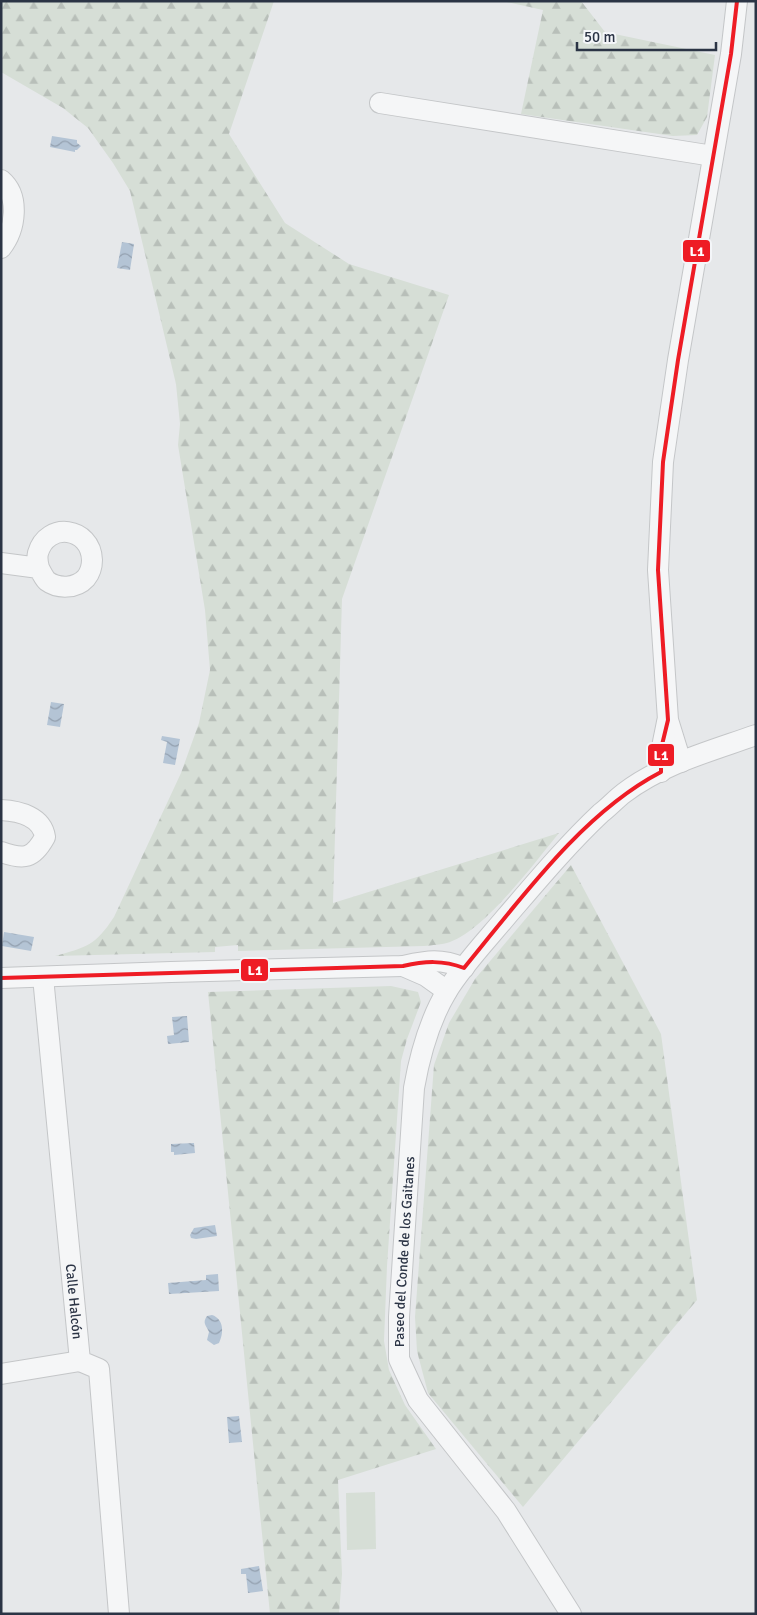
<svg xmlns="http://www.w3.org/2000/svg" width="757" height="1615" viewBox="0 0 757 1615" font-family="Signika,sans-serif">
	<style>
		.forest { fill: url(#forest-firs) }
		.pitch { fill: #d6ded6 }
		.water { fill: url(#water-waves) }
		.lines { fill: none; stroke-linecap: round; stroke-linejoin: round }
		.minor-casing { stroke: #c4c6c8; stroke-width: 22 }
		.minor { stroke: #f5f6f7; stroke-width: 20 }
		.bus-1-casing { stroke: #f4f6f9; stroke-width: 8 }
		.bus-1 { stroke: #ee1c25; stroke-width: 4 }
		.labels { text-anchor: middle; stroke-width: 5; stroke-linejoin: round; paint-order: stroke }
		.street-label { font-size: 14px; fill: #2b3445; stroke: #f4f6f9 }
		.line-badge { stroke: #f4f6f9; stroke-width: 2 }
		.badge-label { font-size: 14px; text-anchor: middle; font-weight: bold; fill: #fff }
	</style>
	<defs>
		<pattern id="forest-firs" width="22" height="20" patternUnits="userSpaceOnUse" patternTransform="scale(1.25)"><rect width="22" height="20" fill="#d6ded6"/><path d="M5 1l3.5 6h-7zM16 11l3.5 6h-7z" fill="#b8bfb9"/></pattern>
		<pattern id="water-waves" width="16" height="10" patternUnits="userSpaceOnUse" patternTransform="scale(1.25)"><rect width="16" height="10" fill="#b4c4d5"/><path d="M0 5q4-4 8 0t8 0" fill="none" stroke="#93a0af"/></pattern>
	</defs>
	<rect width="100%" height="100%" fill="#e6e8ea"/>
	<g class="forest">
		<path d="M1,1h273l-45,133 56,89 64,41 100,31 -107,304 -9,304 226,-70c-24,29 -74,97 -109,109 -8,3 -18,3 -26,4l-186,5v-6l-23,2v5l-160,4c32,-9 40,-10 59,-39l67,-144 18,-50 11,-53 -5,-60 -27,-165 2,-21 -4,-40 -46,-193 -17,-28 -25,-35 -25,-20 -62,-36z"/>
		<path d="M502,1h79l24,31 110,23 -8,62 -10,18 -24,1 -152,-22 22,-104z"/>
		<path d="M571,865l90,169 36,266 -174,207 -95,-114 -11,-42 -2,-34 19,-252 15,-42 26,-44z"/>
		<path d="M391,986l27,6 3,10 -14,37 -6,22 -14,205 -3,75 5,29 16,35 31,44 -98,31 4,94 -3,40h-69l-62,-622z"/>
	</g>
	<path class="pitch" d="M375,1492l1,57 -29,1 -1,-57z"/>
	<g class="water">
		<path d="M52,136l25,4v3l4,3 -4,4h-2v2l-25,-5z"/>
		<path d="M122,242l12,2 -4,26 -13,-2z"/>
		<path d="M51,702l13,2 -4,23 -13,-2z"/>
		<path d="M162,736l18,3 -5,26 -12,-2 4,-21 -6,-2z"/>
		<path d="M4,932l30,5 -3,14 -29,-5z"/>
		<path d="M187,1016l2,26 -21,2 -1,-8 7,-1 -2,-18z"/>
		<path d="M194,1143l1,10 -21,2v-3h-3v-8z"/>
		<path d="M215,1225l2,11 -21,3 -5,-1 -1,-3 4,-7z"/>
		<path d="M218,1274l1,17 -50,3 -1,-11 38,-3v-5z"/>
		<path d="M212,1315c12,4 12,18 7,28l-5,2 -7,-5 2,-8c-3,-7 -7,-9 -2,-16z"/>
		<path d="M239,1416l3,26 -13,1 -2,-26z"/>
		<path d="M259,1566l4,25 -15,2 -2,-19h-5v-5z"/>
	</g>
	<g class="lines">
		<g class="minor-casing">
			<g id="minor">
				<path d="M380,103l333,53"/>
				<path d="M1,180c19,16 15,49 0,68"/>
				<path d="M1,563l38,5c2,4 5,10 8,13 11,8 29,8 39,-3 4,-5 6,-12 6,-18 -1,-33 -45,-39 -54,-7 -1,4 0,11 1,15"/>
				<path d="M681,762l-13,-42 -10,-150 5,-108 15,-102 53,-306 6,-53"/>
				<path d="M661,772c-2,-18 3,-33 6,-50"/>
				<path d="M1,810c19,1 41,7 44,27 -12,22 -21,23 -44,15"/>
				<path d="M403,966l23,10 21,15"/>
				<path id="s1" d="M43,977l37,384 19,8 20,245"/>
				<path d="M1,978l170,-6 232,-6c24,-5 37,-8 61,2"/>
				<path d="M1,1374l79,-13"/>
				<path id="s2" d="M571,1614l-65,-103 -88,-111 -19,-41v-42l15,-229c6,-34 15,-67 33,-97 16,-26 39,-50 59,-74 31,-36 61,-72 95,-104 8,-6 15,-14 23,-20 38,-29 87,-42 132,-58"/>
			</g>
		</g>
		<use href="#minor" class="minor"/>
		<g class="bus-1-casing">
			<path id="bus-1" d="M1,978l402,-12c22,-5 40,-6 61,2 56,-68 118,-155 197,-196v-23l7,-29 -10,-150 5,-108 15,-102 53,-306 6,-53"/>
		</g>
		<use href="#bus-1" class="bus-1"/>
	</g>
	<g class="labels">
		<g class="street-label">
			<text dy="5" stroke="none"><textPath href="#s2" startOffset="416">Paseo del Conde de los Gaitanes</textPath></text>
			<text dy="5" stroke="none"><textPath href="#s1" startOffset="326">Calle Halcón</textPath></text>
		</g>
	</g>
	<g class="line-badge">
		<rect x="682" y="239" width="29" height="24" rx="5" fill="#ee1c25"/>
		<rect x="647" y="743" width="28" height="24" rx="5" fill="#ee1c25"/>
		<rect x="240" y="958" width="29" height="24" rx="5" fill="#ee1c25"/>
	</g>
	<g class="badge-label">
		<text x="697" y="256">L1</text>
		<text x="661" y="760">L1</text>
		<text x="255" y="975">L1</text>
	</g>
	<rect width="757" height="1615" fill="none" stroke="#2b3445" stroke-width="5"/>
	<path d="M577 42v8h139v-8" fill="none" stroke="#2b3445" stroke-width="2.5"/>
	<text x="584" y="42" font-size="15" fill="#2b3445" stroke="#f4f6f9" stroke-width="4" paint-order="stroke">50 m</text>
</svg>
